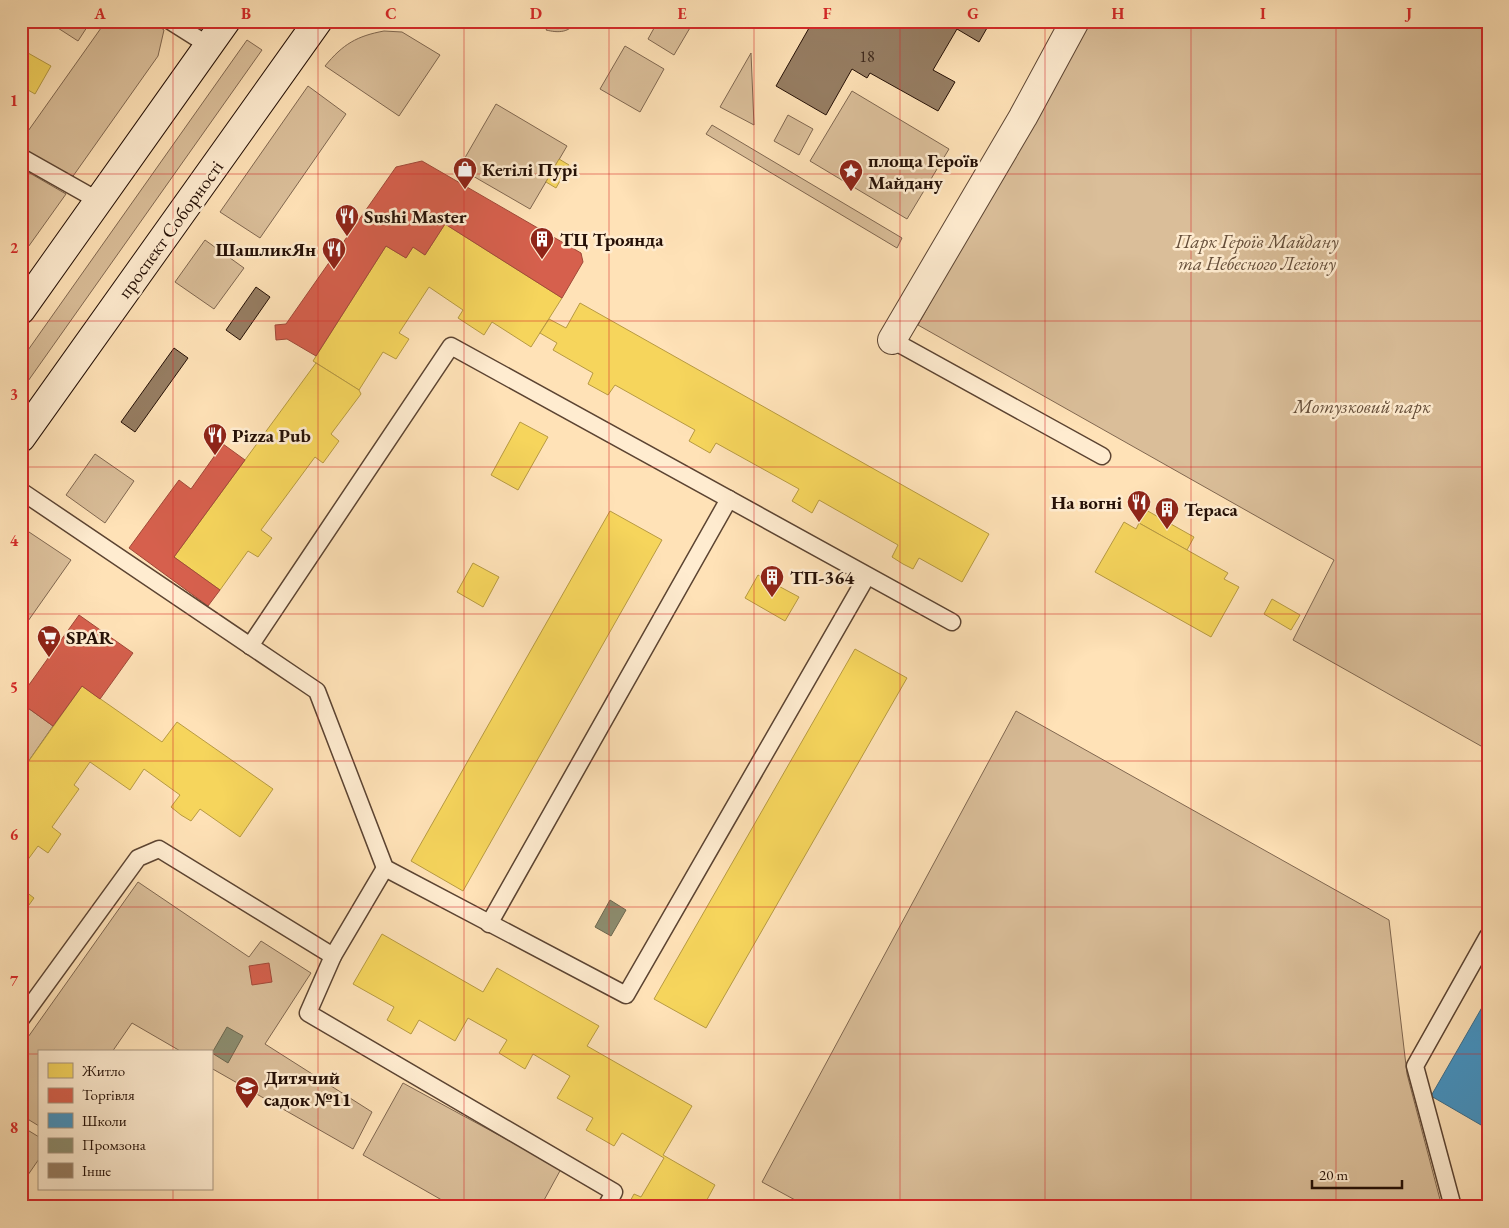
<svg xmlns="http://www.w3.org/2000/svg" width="1509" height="1228" viewBox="0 0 1509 1228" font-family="'EB Garamond',serif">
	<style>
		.green { fill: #dabe99; stroke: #806750 }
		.homes { fill: #f6d55c; stroke: #b79a42 }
		.shops { fill: #d6604d; stroke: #a14838 }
		.schools { fill: #4393c3; stroke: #3a6c8a }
		.industry { fill: #8c8c6e; stroke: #6d674f }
		.building { fill: #967d62; stroke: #251006 }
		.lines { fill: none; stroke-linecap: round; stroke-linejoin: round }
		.service-casing { stroke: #5c4432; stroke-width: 19 }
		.minor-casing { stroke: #5c4432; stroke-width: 30 }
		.secondary-casing { stroke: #251006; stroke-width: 30 }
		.service { stroke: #ffecd0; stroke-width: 16 }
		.minor { stroke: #ffecd0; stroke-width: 28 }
		.secondary { stroke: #ffecd0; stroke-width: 28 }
		.grid { fill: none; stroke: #d62828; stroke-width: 1; stroke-opacity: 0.55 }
		.labels { text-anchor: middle; stroke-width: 5; stroke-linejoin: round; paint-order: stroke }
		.number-label { font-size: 16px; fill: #412b1d }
		.poi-label { font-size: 19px; font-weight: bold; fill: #251006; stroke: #ffecd0; text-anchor: start }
		.street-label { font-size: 19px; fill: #251006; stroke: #ffecd0 }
		.park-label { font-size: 19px; font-style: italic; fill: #644d39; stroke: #ffecd0 }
		.neatline { fill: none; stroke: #d62828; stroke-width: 2 }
		.grid-label { font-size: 16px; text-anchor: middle; font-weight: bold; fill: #d62828 }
	</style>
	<rect width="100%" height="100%" fill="#ffe2b7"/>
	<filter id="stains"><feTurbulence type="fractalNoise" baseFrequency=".004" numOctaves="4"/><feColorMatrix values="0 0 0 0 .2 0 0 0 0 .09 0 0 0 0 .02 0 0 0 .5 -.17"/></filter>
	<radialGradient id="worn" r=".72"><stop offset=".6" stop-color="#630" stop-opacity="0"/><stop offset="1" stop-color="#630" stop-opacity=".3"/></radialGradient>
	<g class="green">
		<path d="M47,21h44l-13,20z"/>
		<path d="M106,21h45l13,9 -6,26 -87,123 -50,-29v-9z"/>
		<path d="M551,21h25c-6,12 -18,12 -30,9z"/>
		<path d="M658,21h36l-20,34 -26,-16z"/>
		<path d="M1088,21h393l7,4v725l-195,-110 41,-80 -416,-235z"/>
		<path d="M384,31l18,1 38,23 -41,61 -74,-50c18,-22 32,-30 59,-35z"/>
		<path d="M247,40l15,10 -241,341v-31z"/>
		<path d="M625,46l39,23 -24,43 -40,-23z"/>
		<path d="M751,53l3,72 -34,-18z"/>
		<path d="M308,86l38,28 -86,124 -40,-26z"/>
		<path d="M852,91l97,58 -42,70 -97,-58z"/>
		<path d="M496,104l71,42 -37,63 -71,-41z"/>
		<path d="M788,115l25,14 -14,26 -25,-14z"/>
		<path d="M712,125l190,113 -5,10 -191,-114z"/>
		<path d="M21,168l45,26 -45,63z"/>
		<path d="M205,240l39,28 -30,41 -39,-27z"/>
		<path d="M95,454l39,27 -29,42 -39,-28z"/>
		<path d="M21,528h2l48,32 -50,71z"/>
		<path d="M21,703l32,23 -32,46z"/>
		<path d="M1016,711l373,209 18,154 35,133h-634l-46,-25z"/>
		<path d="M138,882l111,75 12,-16 50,32 -46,71 107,68 -19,37 -142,-81v-16h-29l-50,-29 -20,29h-73v74l-18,-11v-36l4,-6 -4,-2v-24z"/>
		<path d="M403,1083l158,86 -18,33 8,5h-97l-91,-52z"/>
		<path d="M21,1126l18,11v22l-18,26z"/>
	</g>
	<g class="homes">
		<path d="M21,49l30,17 -16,28 -14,-8z"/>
		<path d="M559,159l10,6 -13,23 -10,-6z"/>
		<path d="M445,224l117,74 -31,49 -39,-25 -8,13 -26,-17 5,-8 -34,-23 -30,46 10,6 -13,20 -13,-7 -24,38 -46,-29 73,-115 20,12 7,-11 12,8z"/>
		<path d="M580,303l409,231 -27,48 -43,-24 -6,11 -10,-5 -11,-7 6,-12 -79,-45 -7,13 -20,-12 7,-12 -83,-46 -6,10 -21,-12 6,-11 -80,-45 -7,10 -20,-11 5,-11 -40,-23 4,-7 -17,-10 9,-14 17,9z"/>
		<path d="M316,363l43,27 2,4 -30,40 8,7 -16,22 -8,-6 -54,73 11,8 -14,19 -10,-6 -28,39 -46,-33z"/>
		<path d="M520,422l28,15 -30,53 -27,-15z"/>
		<path d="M1146,510l48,27 -7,13 -48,-27z"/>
		<path d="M610,511l52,29 -199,351 -52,-30z"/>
		<path d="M1124,522l12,7 3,-6 89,50 -4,6 15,8 -28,50 -116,-65z"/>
		<path d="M473,563l26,14 -16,30 -26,-15z"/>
		<path d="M758,575l41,22 -14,24 -40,-23z"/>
		<path d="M1272,599l28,16 -9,15 -27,-16z"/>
		<path d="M855,649l52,29 -201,350 -52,-29z"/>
		<path d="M82,686l80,56 15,-20 96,67 -33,48 -40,-28 -9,12 -10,-6 -10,-8 9,-12 -36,-26 -14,21 -40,-28 -16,23 5,4 -27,38 9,7 -13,19 -10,-7 -17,23v-97z"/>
		<path d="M21,888l13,10 -13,18z"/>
		<path d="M382,934l101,58 14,-24 102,58 -12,20 105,60 -29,49 52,30 -12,22h-76l7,-13 7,3 23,-39 -42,-25 -8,13 -28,-16 7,-12 -36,-20 13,-22 -37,-22 -8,15 -26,-16 8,-13 -39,-22 -13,23 -36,-21 -8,14 -24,-14 7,-13 -41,-23z"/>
	</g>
	<g class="shops">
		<path d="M422,161l159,92 2,9 -21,36 -117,-74 -20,31 -12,-8 -7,11 -20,-12 -70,110 -29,-17 -11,1 -1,-15 11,-1 110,-157z"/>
		<path d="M223,444l22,16 -71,97 46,33 -12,16 -79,-58 50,-68 12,9z"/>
		<path d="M79,615l54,38 -33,46 -18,-13 -29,40 -32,-23v-7z"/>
		<path d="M269,963l3,19 -20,3 -3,-19z"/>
	</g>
	<path class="schools" d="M1488,997v115l-7,13 -50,-29z"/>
	<g class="industry">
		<path d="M610,900l16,10 -15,26 -16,-9z"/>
		<path d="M227,1027l16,9 -15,27 -16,-10z"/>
	</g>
	<g class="building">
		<path d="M813,21h178l-12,21 -22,-13 -24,41 22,12 -17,29 -68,-38 -3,5 -15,-9 -26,46 -50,-29z"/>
		<path d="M256,287l14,10 -30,43 -14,-10z"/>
		<path d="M174,348l14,10 -53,74 -14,-10z"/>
	</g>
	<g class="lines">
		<g class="service-casing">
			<g id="service">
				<path d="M170,21l38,24"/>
				<path d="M21,157l78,44"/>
				<path d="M892,340l210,116"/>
				<path d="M21,491l296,200 68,177 241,127 241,-419"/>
				<path d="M250,646l201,-300 501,276"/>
				<path d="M385,868l-52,88 -25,57 306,179 -8,15"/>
				<path d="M489,924l240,-425"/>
				<path d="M21,1019l117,-161 21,-9 174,107"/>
				<path d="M1453,1207l-38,-141 73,-130"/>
			</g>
		</g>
		<g class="minor-casing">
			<path id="minor" d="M892,340l131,-223 52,-96"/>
		</g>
		<g class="secondary-casing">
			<g id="secondary">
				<path d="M21,310l205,-289"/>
				<path d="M21,438l297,-417"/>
			</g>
		</g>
		<use href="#service" class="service"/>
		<use href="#minor" class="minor"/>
		<use href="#secondary" class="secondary"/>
	</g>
	<path class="grid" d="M173,21v1031M318,21v1186M464,21v1186M609,21v1186M754,21v1186M900,21v1186M1045,21v1186M1191,21v1186M1336,21v1186M21,174h1467M21,321h1467M21,467h1467M21,614h1467M21,761h1467M21,907h1467M21,1054h18M211,1054h1277M173,1189v18"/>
	<defs>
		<g id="shop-pin" transform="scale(1.25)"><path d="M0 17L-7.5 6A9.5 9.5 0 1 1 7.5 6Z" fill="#8f2418" stroke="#ffecd0"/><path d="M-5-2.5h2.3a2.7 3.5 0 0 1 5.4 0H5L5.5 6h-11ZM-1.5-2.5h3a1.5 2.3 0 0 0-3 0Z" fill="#fff"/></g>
		<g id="sight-pin" transform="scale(1.25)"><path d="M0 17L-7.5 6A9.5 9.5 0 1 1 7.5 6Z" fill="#8f2418" stroke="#ffecd0"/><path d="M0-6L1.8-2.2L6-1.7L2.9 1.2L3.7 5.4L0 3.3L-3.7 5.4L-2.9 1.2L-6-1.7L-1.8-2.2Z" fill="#fff"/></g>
		<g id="restaurant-pin" transform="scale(1.25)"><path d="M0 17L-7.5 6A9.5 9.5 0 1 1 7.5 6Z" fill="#8f2418" stroke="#ffecd0"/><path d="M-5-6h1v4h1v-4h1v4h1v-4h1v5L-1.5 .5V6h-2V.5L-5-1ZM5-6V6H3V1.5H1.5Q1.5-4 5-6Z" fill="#fff"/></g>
		<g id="building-pin" transform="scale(1.25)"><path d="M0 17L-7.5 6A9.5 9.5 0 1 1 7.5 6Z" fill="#8f2418" stroke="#ffecd0"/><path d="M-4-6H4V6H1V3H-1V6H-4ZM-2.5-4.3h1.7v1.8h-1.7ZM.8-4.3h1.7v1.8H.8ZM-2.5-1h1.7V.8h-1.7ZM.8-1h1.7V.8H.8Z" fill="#fff"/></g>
		<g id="supermarket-pin" transform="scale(1.25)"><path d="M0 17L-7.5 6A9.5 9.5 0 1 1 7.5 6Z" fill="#8f2418" stroke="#ffecd0"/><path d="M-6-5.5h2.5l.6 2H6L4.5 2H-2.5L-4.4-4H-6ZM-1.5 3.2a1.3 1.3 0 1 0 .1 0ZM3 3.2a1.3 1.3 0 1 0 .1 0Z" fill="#fff"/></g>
		<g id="school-pin" transform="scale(1.25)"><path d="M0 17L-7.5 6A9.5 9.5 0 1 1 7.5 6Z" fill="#8f2418" stroke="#ffecd0"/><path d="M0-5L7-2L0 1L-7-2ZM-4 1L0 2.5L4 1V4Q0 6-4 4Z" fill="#fff"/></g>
	</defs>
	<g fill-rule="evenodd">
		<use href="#shop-pin" x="465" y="169"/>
		<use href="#sight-pin" x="851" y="171"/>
		<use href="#restaurant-pin" x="347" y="216"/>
		<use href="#building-pin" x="542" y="239"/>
		<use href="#restaurant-pin" x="334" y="249"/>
		<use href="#restaurant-pin" x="215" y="435"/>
		<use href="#restaurant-pin" x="1139" y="502"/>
		<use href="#building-pin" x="1167" y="509"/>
		<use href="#building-pin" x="772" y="577"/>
		<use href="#supermarket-pin" x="49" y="637"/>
		<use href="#school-pin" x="247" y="1088"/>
	</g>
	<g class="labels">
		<g class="number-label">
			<text x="867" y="62">18</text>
		</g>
		<g class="poi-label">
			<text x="868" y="167">площа Героїв<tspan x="868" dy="22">Майдану</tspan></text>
			<text x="482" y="176">Кетілі Пурі</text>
			<text x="364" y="223">Sushi Master</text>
			<text x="560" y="246">ТЦ Троянда</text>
			<text x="316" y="256" text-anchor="end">ШашликЯн</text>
			<text x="232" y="442">Pizza Pub</text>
			<text x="1122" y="509" text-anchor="end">На вогні</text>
			<text x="1184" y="516">Тераса</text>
			<text x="790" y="584">ТП-364</text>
			<text x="66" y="644">SPAR</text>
			<text x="264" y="1084">Дитячий<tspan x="264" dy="22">садок №11</tspan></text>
		</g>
		<g class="street-label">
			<text transform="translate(170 229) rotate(-54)" y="7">проспект Соборності</text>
		</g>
		<g class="park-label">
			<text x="1257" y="248">Парк Героїв Майдану<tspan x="1257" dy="22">та Небесного Легіону</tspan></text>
			<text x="1362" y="413">Мотузковий парк</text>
		</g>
	</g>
	<rect width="1509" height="1228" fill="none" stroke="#ffe2b7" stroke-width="55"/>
	<rect x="38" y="1050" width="175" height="140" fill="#ffecd0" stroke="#a8947f"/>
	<rect x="48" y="1063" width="25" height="15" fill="#f6d55c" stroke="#a8947f"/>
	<text x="82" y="1076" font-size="15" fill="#251006">Житло</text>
	<rect x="48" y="1088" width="25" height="15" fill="#d6604d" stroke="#a8947f"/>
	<text x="82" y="1100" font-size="15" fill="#251006">Торгівля</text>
	<rect x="48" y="1113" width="25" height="15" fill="#4393c3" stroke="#a8947f"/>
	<text x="82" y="1126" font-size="15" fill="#251006">Школи</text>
	<rect x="48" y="1138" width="25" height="15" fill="#8c8c6e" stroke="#a8947f"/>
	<text x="82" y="1150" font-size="15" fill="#251006">Промзона</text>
	<rect x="48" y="1163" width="25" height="15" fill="#967d62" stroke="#a8947f"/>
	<text x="82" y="1176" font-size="15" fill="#251006">Інше</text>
	<path d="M1312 1180v8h90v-8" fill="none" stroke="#251006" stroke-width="2.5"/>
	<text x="1319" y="1180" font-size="15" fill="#251006" stroke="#ffecd0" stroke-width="4" paint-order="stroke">20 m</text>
	<rect x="28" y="28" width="1454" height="1172" class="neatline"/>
	<g class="grid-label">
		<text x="100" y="19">A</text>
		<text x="246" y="19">B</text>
		<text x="391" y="19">C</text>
		<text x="536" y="19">D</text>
		<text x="682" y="19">E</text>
		<text x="827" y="19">F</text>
		<text x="973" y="19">G</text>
		<text x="1118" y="19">H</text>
		<text x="1263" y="19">I</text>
		<text x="1409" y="19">J</text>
		<text x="14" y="106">1</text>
		<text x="14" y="253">2</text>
		<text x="14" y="400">3</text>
		<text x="14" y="546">4</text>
		<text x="14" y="693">5</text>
		<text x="14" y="840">6</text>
		<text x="14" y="986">7</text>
		<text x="14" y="1133">8</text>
	</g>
	<rect width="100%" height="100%" filter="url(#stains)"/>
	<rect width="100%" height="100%" fill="url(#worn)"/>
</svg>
